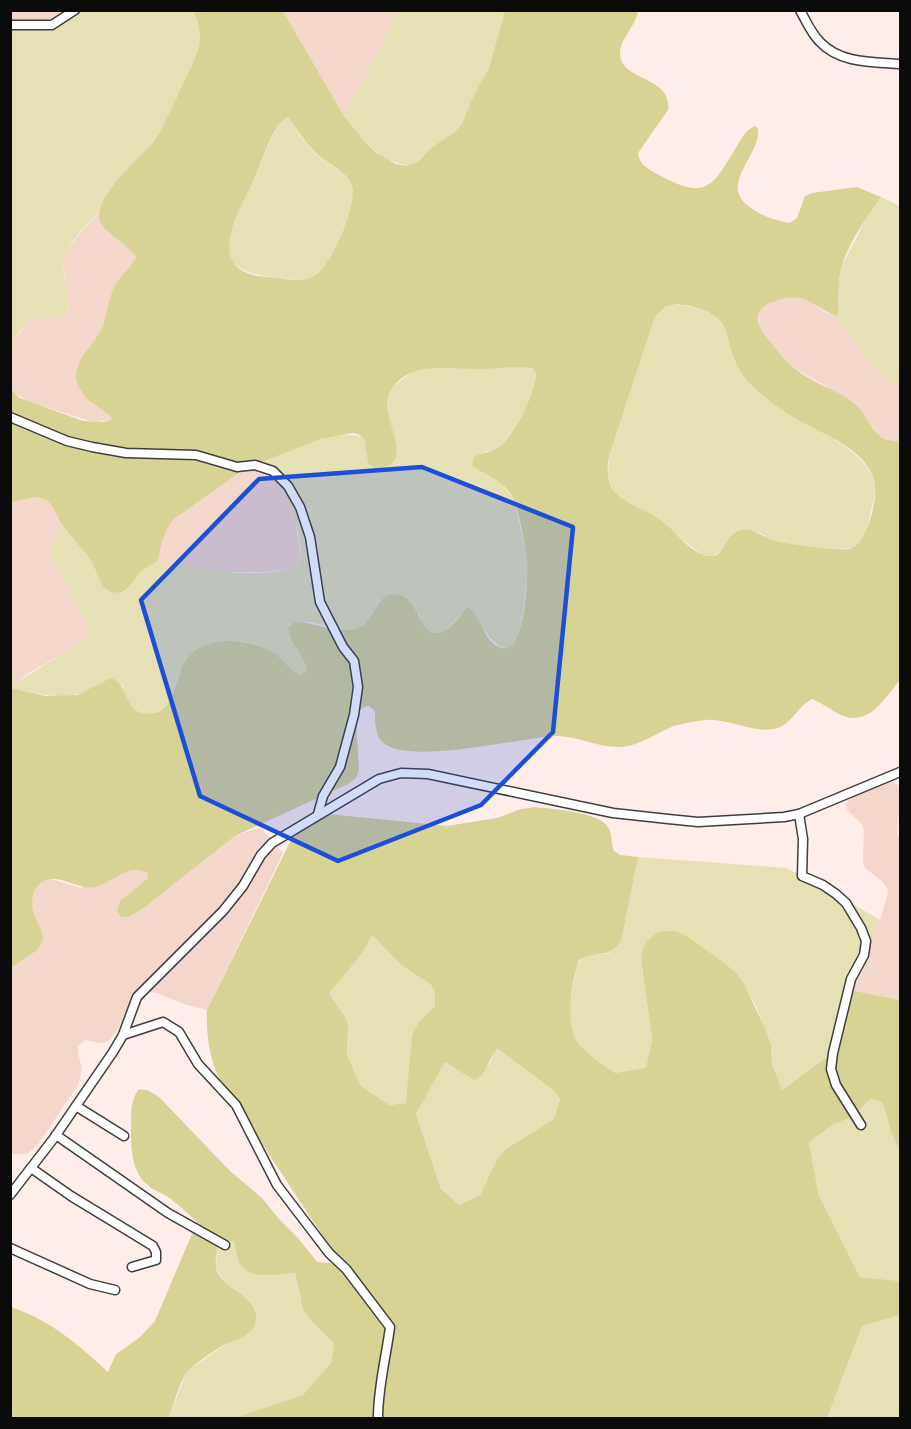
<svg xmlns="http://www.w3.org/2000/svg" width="911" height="1429" viewBox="0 0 911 1429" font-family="'Times New Roman',serif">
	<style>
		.farmland { fill: #f3d7cb }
		.green { fill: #e6e1b5 }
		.forest { fill: #d7d395; fill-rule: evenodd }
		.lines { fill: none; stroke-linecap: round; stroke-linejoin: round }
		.minor-casing { stroke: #3e3e3e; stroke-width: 11 }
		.minor { stroke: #fff; stroke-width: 8 }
		.marked { fill: #1d4ed8; fill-opacity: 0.2; stroke: #1d4ed8; stroke-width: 4.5; stroke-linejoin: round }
	</style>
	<rect width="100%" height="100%" fill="#feede9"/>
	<g class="farmland">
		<path d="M11,11h58l-19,12 -39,6z"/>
		<path d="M283,11h113l-13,32 -39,73z"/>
		<path d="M100,211l-1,6 16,20 15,10 6,10 -4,9 -15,16 -16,49 -25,49 5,12 31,25 -1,3 -18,2 -63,-20 -18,-11 -1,-3v-43l12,-18 7,-7 7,-2h21l8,-5 3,-8 -6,-43 3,-10 6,-9z"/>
		<path d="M797,296l10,2 16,13 15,6 32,46 15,16 9,4 6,-2v59h-12l-9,-4 -24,-33 -61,-35 -16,-15 -13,-18 -5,-9 -2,-14 6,-7 7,-3z"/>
		<path d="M246,468l16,4 11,6 8,9 5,9 9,26 5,25v12l-6,9 -9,2 -22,2h-50l-55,-11 4,-24 4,-9 8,-9z"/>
		<path d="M37,497l9,3 6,6 10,19 -10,24 1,8 34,67 1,7 -4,10 -9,6 -48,27 -16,12 -1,-184z"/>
		<path d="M892,782l8,4v23l-3,26 3,3v162l-55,-11 14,-34 21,-35 8,-27 -1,-5 -4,-6 -18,-14 -2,-7 1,-32 -4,-7 -13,-12 -1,-7 14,-11z"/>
		<path d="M260,827l23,26 -76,157 -23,-6 -24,-10 -9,-2 -13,4 -7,7 -13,26 -9,12 -7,2 -17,-3 -7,6v7l4,16 -4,16 -41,61 -11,8h-15v-186l32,-34 -12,-26 1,-10 5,-12 8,-6 6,-1 30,9 48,-18 11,-1 8,4 -1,6 -27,22 9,16 16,-10 90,-71z"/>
	</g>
	<g class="green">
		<path d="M69,11h124c16,29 0,52 -13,78 -6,12 -9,26 -17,38 -16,26 -39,49 -58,73 -9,22 -37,36 -41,61 -3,14 10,40 2,51 -8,12 -24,2 -35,8 -9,5 -15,16 -20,25v-316l39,-6z"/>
		<path d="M396,11h109l-16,57 -27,56 -9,9 -22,15 -13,14 -11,4 -21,-7 -21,-17 -21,-26 39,-73z"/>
		<path d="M289,117c8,13 15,26 27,37 10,9 29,17 35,29 9,17 -19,81 -34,92 -12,8 -27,4 -40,3 -70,-7 -51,-43 -27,-90 7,-13 23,-59 31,-66 2,-2 5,-3 8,-5z"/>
		<path d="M881,197l19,9v175l-6,2 -9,-4 -15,-16 -32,-46 1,-35 3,-16 24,-47z"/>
		<path d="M677,304c15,3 31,5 42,16 9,9 9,22 13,33 5,14 13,28 24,38 31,26 102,51 116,85 5,11 2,24 -1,35 -3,12 -6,30 -17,36 -10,5 -69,-2 -81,-6 -5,-3 -11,-8 -16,-9 -7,-1 -19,3 -27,5 -8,13 -12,22 -28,18l-52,-41 -27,-14 -9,-9 -6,-12 1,-23 46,-139 10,-10z"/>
		<path d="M523,366l9,2 4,5c-1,20 -20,58 -35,72 -4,4 -11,5 -17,7l-3,20 19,10 14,17 13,58v23l-6,49 -4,10 -9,9c-14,-1 -17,-11 -26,-20 -6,-6 -13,-11 -20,-16 -8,11 -25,33 -38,15 -3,-4 -3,-10 -6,-14 -5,-7 -15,-13 -22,-19 -20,3 -19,26 -35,34 -18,8 -38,-6 -55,-6 -6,0 -13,4 -18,6 1,16 16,26 19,42l-6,5c-11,-4 -15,-14 -25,-21 -10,-7 -37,-17 -49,-12 -16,5 -31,18 -45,27 -3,10 -5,22 -11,31 -7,11 -24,19 -36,10 -7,-6 -10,-17 -13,-25l-19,-3c-31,22 -58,13 -92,6l-1,-2 74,-45 4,-9 -1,-8 -35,-67v-8l10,-24 28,34 13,27 7,6 11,1 6,-4 15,-19 16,-9c41,8 95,19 136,7 2,-3 5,-5 6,-8 6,-15 -14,-73 -27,-83 -8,-5 -18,-7 -27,-9 27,-8 95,-46 118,-29l4,24 6,4c42,1 13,-39 13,-60 0,-7 3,-15 8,-21 7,-7 17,-15 27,-18 18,-4 45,2 64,1 12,0 24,-2 37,-3z"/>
		<path d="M638,857l148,11 31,15 63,37 -21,35 -14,34 -18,68 -45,33 -10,-26 -1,-20 -6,-16 -10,-24 -19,-31 -27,-20 -68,5 11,81 -6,30 -31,4c-11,-8 -29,-19 -37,-29 -16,-21 -5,-54 -1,-77 5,-16 19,-11 32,-14l13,-15z"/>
		<path d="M372,935l29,30 29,19 5,7v15l-17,17 -6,12 -5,68 -18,2 -28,-19 -14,-31 1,-31 -4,-9 -15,-21c15,-21 32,-36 43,-59z"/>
		<path d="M497,1047l56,43 7,9 -6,20 -48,30 -8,8 -18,38 -22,10 -17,-16 -25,-75 29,-52 20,11 4,4 20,-12z"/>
		<path d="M870,1099l12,3c7,16 7,34 18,47v132l-40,-4 -41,-81 -10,-54 22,-16 22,-11z"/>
		<path d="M235,1241l31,35 29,-3 5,25 10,22 24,24 -3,19 -28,32 -69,23h-65l17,-46 40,-28 22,-10 5,-7 3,-9 -10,-19 -20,-16 -10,-14 1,-24z"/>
		<path d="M900,1315v103h-73l35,-93z"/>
	</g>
	<g class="forest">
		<path d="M193,11h90l61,105 21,26 12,11 19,11 11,2 11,-4 13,-14 22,-15 9,-9 12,-29 15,-27 16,-57h133c-2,15 -18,27 -18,43 0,27 53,22 48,56l-30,43c1,12 12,17 21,22 48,26 53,12 78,-29 5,-9 9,-16 18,-20l3,3c3,26 -38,54 -11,76 12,10 28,16 43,18l7,-5 8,-22 7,-3 45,-6 24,10c-14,21 -32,44 -39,69 -5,16 -3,34 -4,51 -30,-13 -32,-28 -68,-14 -8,3 -13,9 -12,17 2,9 8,17 14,24 10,14 22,26 37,34 14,9 32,14 45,25 17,13 18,42 46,37v240c-17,20 -33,50 -63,33 -9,-5 -15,-10 -25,-14 -14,7 -19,23 -34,29 -23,7 -49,-10 -72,-8 -10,1 -22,3 -32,6 -15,6 -29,16 -46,20 -25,5 -47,-10 -71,-10 -33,0 -159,34 -178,2 -4,-8 -4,-19 -4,-27l-6,-5c-7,0 -10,5 -13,12l3,53 -3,7 -8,6 -113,52 -90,71 -16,10h-8l-4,-6 3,-10 27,-22 1,-6c-21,-10 -31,7 -50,13 -18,7 -36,-13 -54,-5 -4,2 -7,5 -9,9 -11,24 13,39 7,52 -5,12 -22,18 -31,26v-280l35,8 31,-1 34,-17c18,6 13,32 32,35 33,5 31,-33 42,-51 14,-22 44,-24 67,-18 9,2 17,5 25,11 9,7 13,16 24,20l6,-5c-3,-16 -18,-26 -19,-42l7,-6c20,0 44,13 64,6 15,-5 17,-33 34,-34 29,-1 25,53 53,36 9,-5 14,-16 22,-23 14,10 16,37 34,41 25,6 26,-75 25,-90 -2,-13 -8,-47 -13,-58 -7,-18 -28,-24 -42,-34l2,-9c8,-4 20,-6 26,-11 16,-13 35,-53 36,-73l-4,-5c-16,-3 -30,1 -46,1 -33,2 -83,-13 -98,29 -7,22 32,70 -14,70l-6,-5 -4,-24 -6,-5 -6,-1 -31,6 -75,29 -72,51c-11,13 -13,26 -16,42l-16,9 -15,19 -7,4 -10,-1 -7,-6 -13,-27 -28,-34 -10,-19 -6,-6 -9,-3 -26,5 -1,-114 10,10 63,23 20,1 8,-2 1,-2c-9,-10 -24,-15 -31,-27 -16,-24 10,-41 20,-61 7,-15 7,-34 16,-48 6,-9 15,-15 19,-25 -8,-14 -35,-25 -37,-39 -2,-25 40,-59 55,-77 11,-15 17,-32 25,-49 12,-28 31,-49 14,-81zM288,117c9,11 15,23 25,33 10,12 31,19 38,33 9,17 -19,81 -34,91 -12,9 -27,6 -40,4 -9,-1 -19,-1 -27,-4 -41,-14 -11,-64 2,-90 6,-13 20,-54 29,-62 2,-2 5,-3 7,-5zM677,304c14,2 27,4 39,13 11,8 12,24 16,36 5,15 13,28 25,38 14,12 29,22 45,31 25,14 60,26 71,55 6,17 -2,46 -11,61 -3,6 -8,10 -14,11 -9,2 -63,-5 -72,-8 -12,-3 -22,-13 -34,-11 -14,2 -16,18 -25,25 -5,1 -9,2 -14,0 -17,-7 -28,-25 -44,-36 -13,-10 -33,-14 -44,-27 -9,-10 -8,-23 -6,-36l46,-139 10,-10z"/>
		<path d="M535,807c17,2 68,5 74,22 3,6 2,15 5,22l6,4 18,2 -16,81c-12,23 -25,11 -43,22 -7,21 -15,64 -1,83 7,10 26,22 37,30l31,-5 6,-29 -11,-81 2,-9 4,-8 10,-8 9,-2h10l12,6 35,25 13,11 7,9 22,46 6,16 1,20 10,26 45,-33 18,-68 55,11v149c-11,-13 -11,-31 -18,-47l-12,-3 -16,16 -23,11 -22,16 10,54 41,81 40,4v34l-38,11 -35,92h-593l69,-23 28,-32 3,-19 -24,-24 -7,-11 -8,-36c-17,1 -49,9 -57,-13 -2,-6 -2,-13 -4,-19l-17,4c0,7 -2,17 -1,23 5,21 41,27 40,50 -1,18 -18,20 -30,26 -10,5 -30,19 -38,27 -8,8 -15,36 -19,47h-158l-1,-111c38,11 70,39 98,65l8,-18 23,-16 16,-17 42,-99c-10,-9 -21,-20 -32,-27 -5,-3 -12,-5 -16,-9 -17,-12 -18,-37 -18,-56 0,-15 -1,-27 7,-40 9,-2 15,3 22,8l70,73 32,27 17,21 19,19 19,24 24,2 -122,-186c-10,-22 -13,-44 -12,-68l88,-178 23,-19 129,13 50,-8 24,-9zM372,935l29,30 29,19 5,7v15l-17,17 -6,12 -6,68 -17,2 -28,-19 -14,-31 1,-31 -4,-9 -15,-21c16,-22 31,-34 43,-59zM497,1048l56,42 7,9 -6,20 -48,30 -8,8 -18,38 -21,10 -18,-16 -25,-75 29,-52 29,18 8,-5z"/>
	</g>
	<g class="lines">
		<g class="minor-casing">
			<g id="minor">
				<path d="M800,10c6,11 11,23 20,32 21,22 53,20 80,22"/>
				<path d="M10,25h42l23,-15"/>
				<path d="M10,417l57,24 25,6 34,6 70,2 41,12 18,-2 18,6 15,15 12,21 10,30 10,65 23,45 11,14 4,26 -4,28 -14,52 -17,29 -5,18"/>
				<path d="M799,814l4,25 -1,37 21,9 13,9 10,9 15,25 5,13 -2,14 -13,24 -18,74 -2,16 5,16 25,40"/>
				<path d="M123,1035l40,-13 16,10 19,32 38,41 41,80 52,68 17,16 44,58c-4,31 -12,60 -12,91"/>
				<path d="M76,1106l48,30"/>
				<path d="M56,1135l112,78 57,32"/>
				<path d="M31,1168l40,28 82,50 3,6v8l-24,7"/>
				<path d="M10,1195l44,-57 59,-86 10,-17 14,-38 86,-86 20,-25 18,-31 11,-12 107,-64 22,-6 27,1 185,39 55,6 30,3 86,-5 15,-3 101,-42"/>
				<path d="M10,1248l80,36 25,6"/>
			</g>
		</g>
		<use href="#minor" class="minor"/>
	</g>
	<path class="marked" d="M422,467l151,60 -20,205 -72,73 -143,56 -138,-65 -59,-196 118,-121z"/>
	<rect width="911" height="1429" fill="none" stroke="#0b0b0b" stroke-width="24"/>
</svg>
